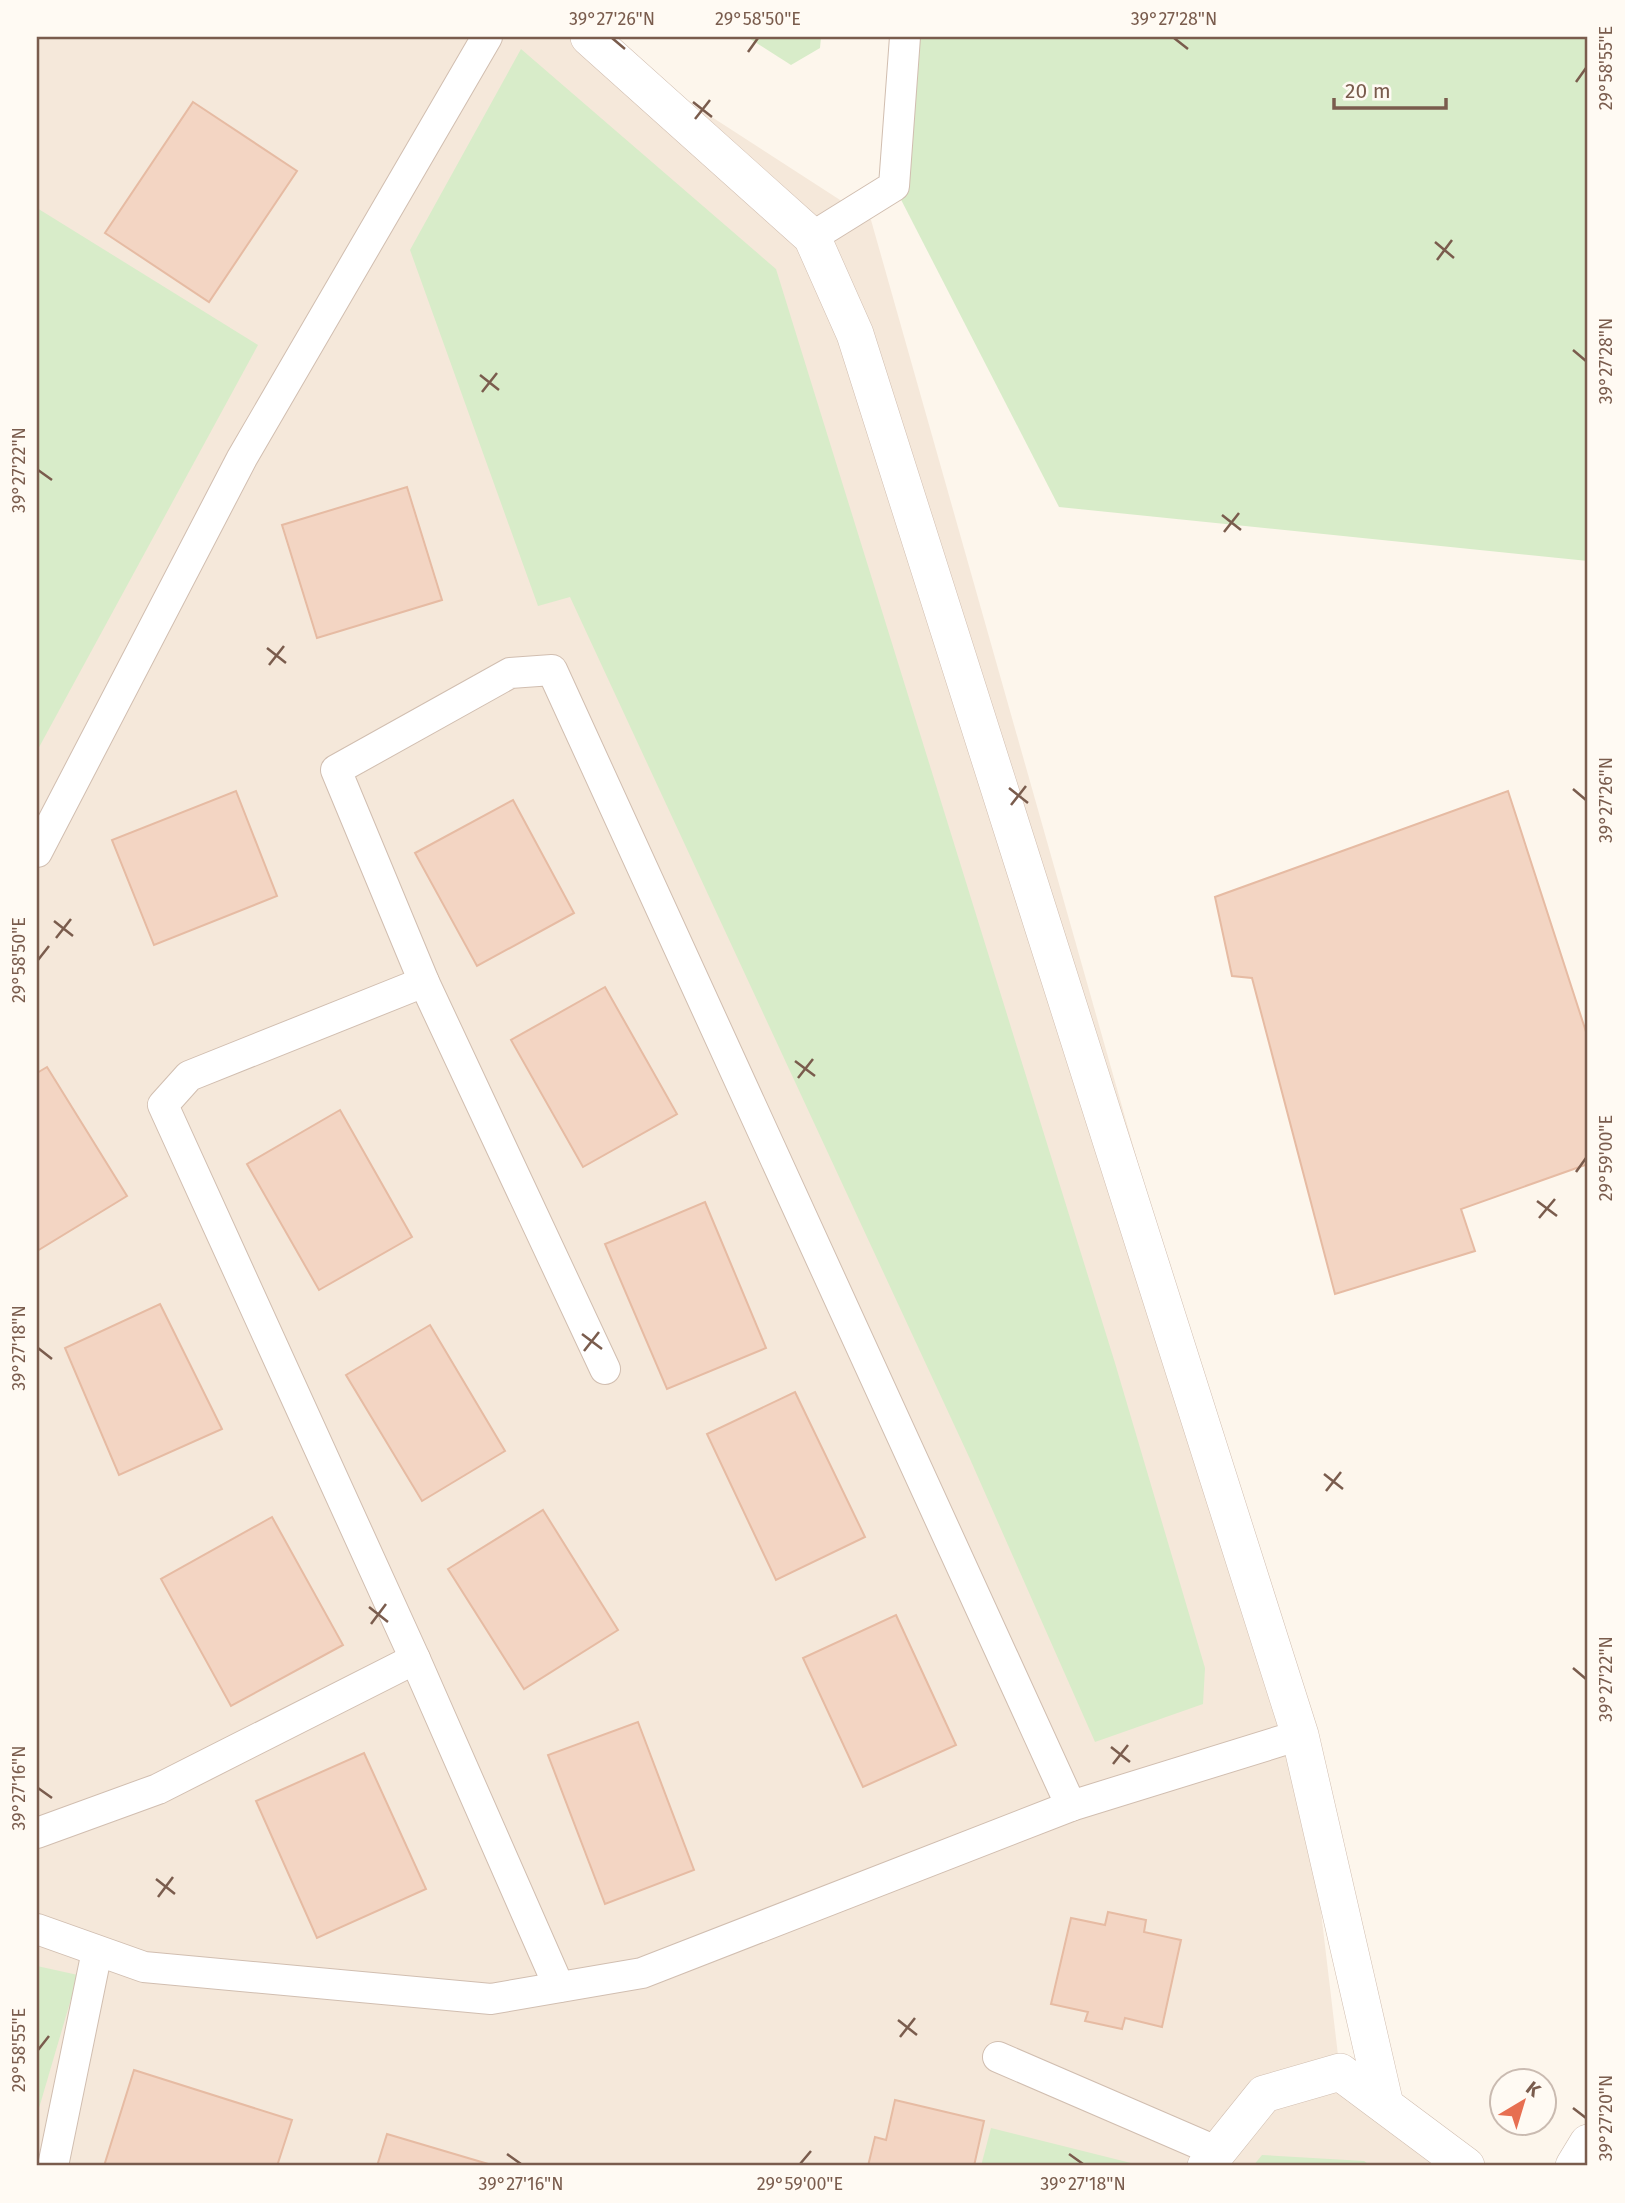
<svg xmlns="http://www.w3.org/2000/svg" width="1625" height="2203" viewBox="0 0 1625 2203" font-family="'Fira Sans',sans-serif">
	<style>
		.residential { fill: #f5e8da }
		.green { fill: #d8ecc9 }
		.building { fill: #f3d5c3; stroke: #e6bba3; stroke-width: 2 }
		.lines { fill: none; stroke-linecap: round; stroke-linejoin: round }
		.minor-casing { stroke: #d1beb0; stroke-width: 32 }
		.tertiary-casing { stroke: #d1beb0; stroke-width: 38 }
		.minor { stroke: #fff; stroke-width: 30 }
		.tertiary { stroke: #fff; stroke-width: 37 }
		.ticks { fill: none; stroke: #7a5c4d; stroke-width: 2.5 }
		.neatline { fill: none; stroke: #7a5c4d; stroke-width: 2.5 }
		.ticks-label { font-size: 18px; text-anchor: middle; fill: #7a5c4d }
	</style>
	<rect width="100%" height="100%" fill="#fdf6ec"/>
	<path class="residential" d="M37,37h551l283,183 429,1515 40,337 124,94h-1427z"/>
	<g class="green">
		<path d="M747,37h74l-1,11 -29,17z"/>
		<path d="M898,37h690v524l-529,-54 -165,-321z"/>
		<path d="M521,49l255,220 339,1094 90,305 -2,36 -108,38 -125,-283 -400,-862 -32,9 -128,-356z"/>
		<path d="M37,208l221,137 -221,406z"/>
		<path d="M37,1966l41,9 -41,140z"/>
		<path d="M991,2128l148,37 -158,1z"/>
		<path d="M1262,2155l102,6 7,5h-118z"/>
	</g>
	<g class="building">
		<path d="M193,102l104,69 -88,131 -104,-69z"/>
		<path d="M407,487l35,113 -125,38 -35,-113z"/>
		<path d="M236,791l41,105 -123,49 -42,-105z"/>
		<path d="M1508,791l80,247v126l-127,45 14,42 -140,43 -83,-316 -20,-2 -17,-79z"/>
		<path d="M513,800l61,113 -97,53 -62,-113z"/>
		<path d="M605,987l72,127 -94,53 -72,-127z"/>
		<path d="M47,1067l80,129 -90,55v-178z"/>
		<path d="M340,1110l72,127 -93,53 -72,-126z"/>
		<path d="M705,1202l61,146 -99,41 -62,-145z"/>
		<path d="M160,1304l62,125 -103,46 -54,-127z"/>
		<path d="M430,1325l75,126 -83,50 -76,-126z"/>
		<path d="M795,1392l70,145 -89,43 -69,-146z"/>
		<path d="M543,1510l75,120 -94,59 -76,-120z"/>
		<path d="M272,1517l71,128 -112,61 -70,-127z"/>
		<path d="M896,1615l60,130 -93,42 -60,-129z"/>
		<path d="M638,1722l56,148 -89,34 -57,-149z"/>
		<path d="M364,1753l62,136 -109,49 -61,-137z"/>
		<path d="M1108,1912l38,8 -2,12 37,8 -19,87 -37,-9 -3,11 -37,-8 3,-9 -37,-8 20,-86 34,7z"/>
		<path d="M134,2070l158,50 -15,46h-173z"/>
		<path d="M895,2100l89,21 -10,45h-106l7,-29 11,3z"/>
		<path d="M387,2134l108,32h-118z"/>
	</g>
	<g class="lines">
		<g class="minor-casing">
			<g id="minor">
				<path d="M812,237l82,-51 11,-149"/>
				<path d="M37,852l205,-394 245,-421"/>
				<path d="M424,982l-235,94 -26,29 252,554 144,328"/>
				<path d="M605,1369l-181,-387 -88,-212 174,-97 42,-3 519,1136"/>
				<path d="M37,1833l121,-44 257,-130"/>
				<path d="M37,1929l107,38 347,32 151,-26 429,-167 229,-71"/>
				<path d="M998,2057l220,95"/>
				<path d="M53,2166l44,-215"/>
			</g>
		</g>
		<g class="tertiary-casing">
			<g id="tertiary">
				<path d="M589,37l223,200 43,97 445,1401 85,370"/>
				<path d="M1206,2166l58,-72 76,-22 126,94"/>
				<path d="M1574,2166l14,-23"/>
			</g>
		</g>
		<use href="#minor" class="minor"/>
		<use href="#tertiary" class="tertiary"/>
	</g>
	<path class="ticks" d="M612,38l13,11M1174,38l14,11M748,52l10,-14M1576,82l10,-14M693,102l19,15M695,119l15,-19M1435,242l19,16M1437,260l15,-20M1573,350l13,11M480,375l19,15M482,392l15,-19M38,470l14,10M1222,515l19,15M1224,532l15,-19M267,648l19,15M269,665l15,-19M1009,788l19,15M1573,789l13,11M1011,805l15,-19M54,921l19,15M56,938l15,-19M38,960l11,-14M795,1061l20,15M798,1078l15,-19M1576,1172l10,-14M1537,1201l20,15M1539,1218l16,-19M582,1334l20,15M38,1348l14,11M584,1351l15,-19M1324,1474l19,15M1326,1491l15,-19M369,1607l19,15M371,1624l15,-20M1573,1668l13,11M1111,1747l19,15M1113,1764l15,-19M38,1788l14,10M156,1879l19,15M158,1897l15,-20M898,2020l19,15M900,2037l15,-19M38,2050l11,-14M1573,2108l13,10M507,2154l14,10M1069,2154l14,10M800,2164l11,-13"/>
	<rect width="1625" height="2203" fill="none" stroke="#fffaf3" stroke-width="77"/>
	<g transform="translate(1523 2102) rotate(38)"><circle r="33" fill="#fffaf3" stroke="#cabbb1" stroke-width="2"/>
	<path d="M0-5L12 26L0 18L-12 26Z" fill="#e76f51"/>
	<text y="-10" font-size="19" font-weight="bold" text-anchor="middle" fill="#7a5c4d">K</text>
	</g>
	<path d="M1334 98v10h112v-10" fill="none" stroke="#7a5c4d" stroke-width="3.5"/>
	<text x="1345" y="98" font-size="21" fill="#7a5c4d" stroke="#fffaf3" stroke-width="5" paint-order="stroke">20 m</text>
	<rect x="38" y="38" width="1548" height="2126" class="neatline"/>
	<g class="ticks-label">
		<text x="612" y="25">39°27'26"N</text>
		<text x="758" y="25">29°58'50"E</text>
		<text x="1174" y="25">39°27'28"N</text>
		<text transform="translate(1606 68) rotate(-90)" y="6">29°58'55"E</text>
		<text transform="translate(1606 361) rotate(-90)" y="6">39°27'28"N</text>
		<text transform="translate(19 470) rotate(-90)" y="6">39°27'22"N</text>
		<text transform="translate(1606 800) rotate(-90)" y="6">39°27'26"N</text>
		<text transform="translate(19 960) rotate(-90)" y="6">29°58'50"E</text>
		<text transform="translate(1606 1158) rotate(-90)" y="6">29°59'00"E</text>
		<text transform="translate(19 1348) rotate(-90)" y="6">39°27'18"N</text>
		<text transform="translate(1606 1679) rotate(-90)" y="6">39°27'22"N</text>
		<text transform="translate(19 1788) rotate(-90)" y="6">39°27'16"N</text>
		<text transform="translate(19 2050) rotate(-90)" y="6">29°58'55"E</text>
		<text transform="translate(1606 2118) rotate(-90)" y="6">39°27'20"N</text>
		<text x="521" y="2190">39°27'16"N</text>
		<text x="800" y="2190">29°59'00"E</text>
		<text x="1083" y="2190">39°27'18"N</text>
	</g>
</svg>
